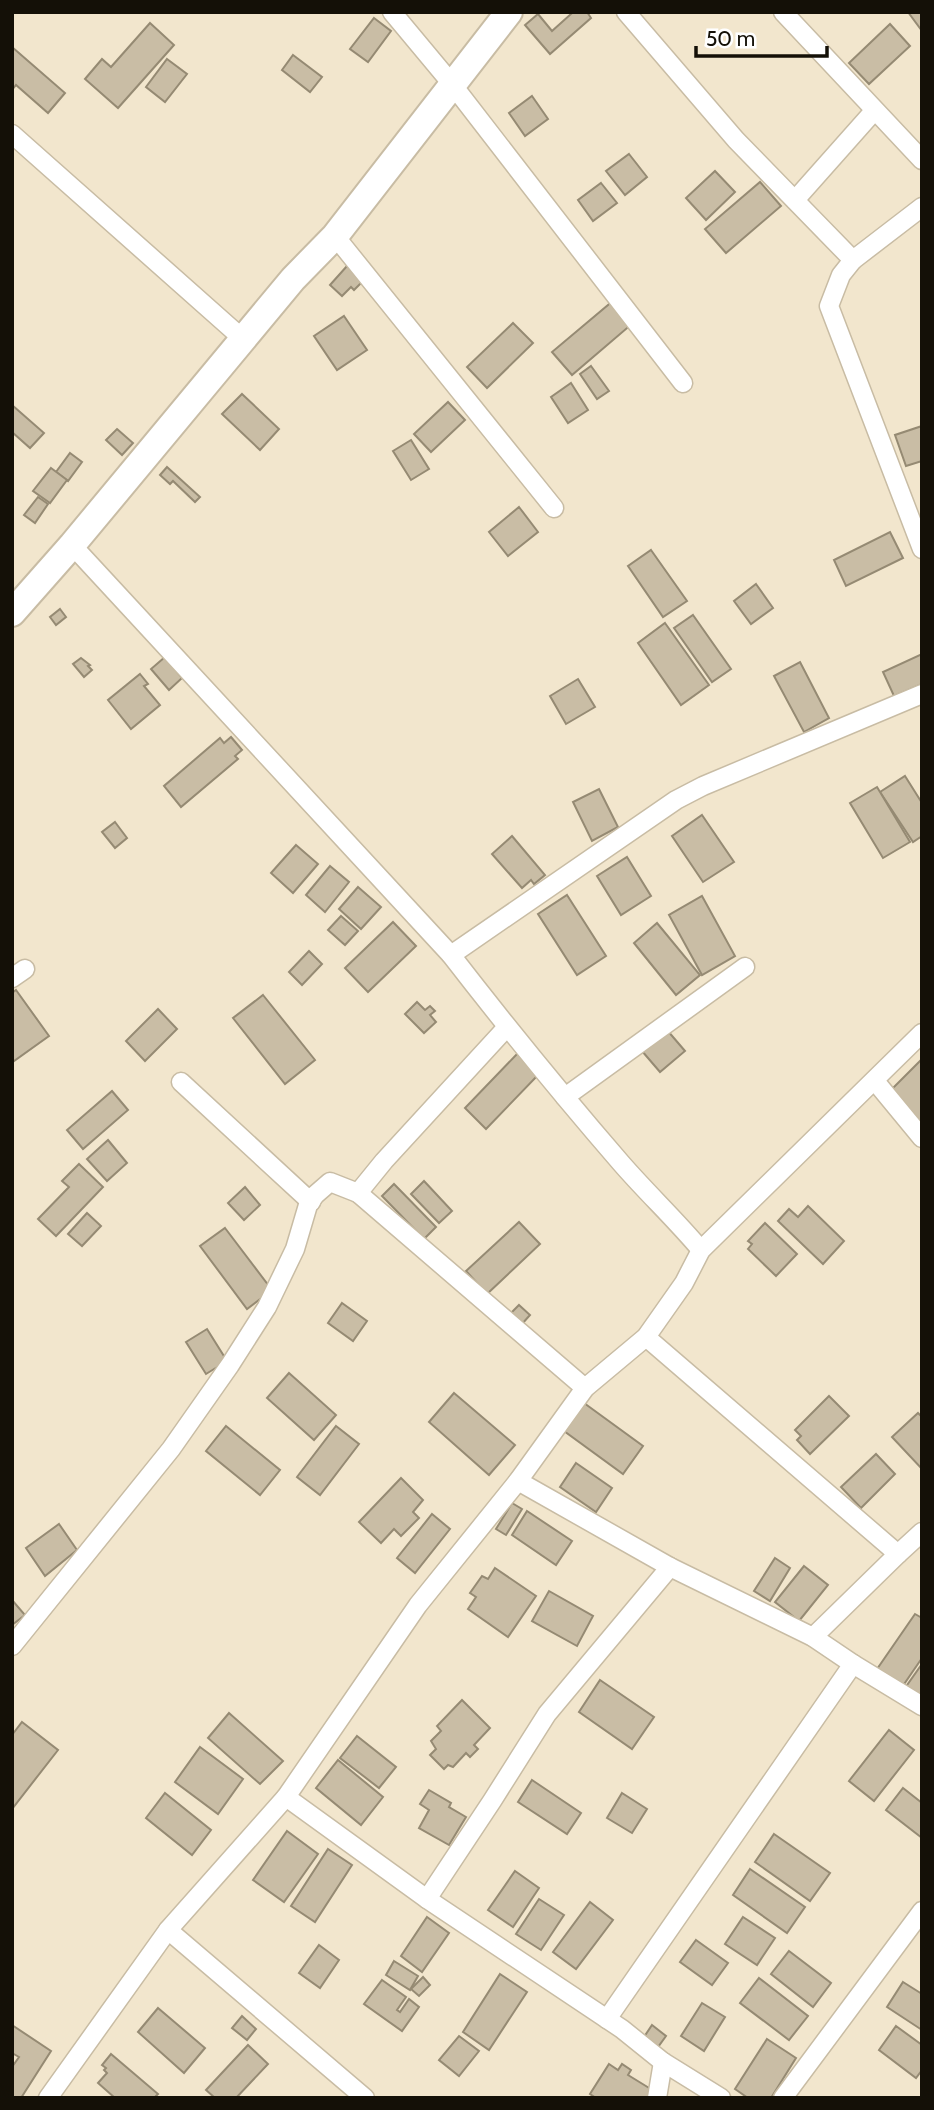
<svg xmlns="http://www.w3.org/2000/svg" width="934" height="2110" viewBox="0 0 934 2110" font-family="Cabin,sans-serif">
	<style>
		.building { fill: #c9bda5; stroke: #958a73; stroke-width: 2 }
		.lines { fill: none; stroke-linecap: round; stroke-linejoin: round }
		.street-casing { stroke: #c8bca4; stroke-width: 21 }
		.secondary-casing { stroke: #c8bca4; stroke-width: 30 }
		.street { stroke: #fff; stroke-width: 18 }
		.secondary { stroke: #fff; stroke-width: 26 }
	</style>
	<rect width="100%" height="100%" fill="#f2e6cd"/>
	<g class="building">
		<path d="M569,12h18l4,6 -41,36 -25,-29 13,-11 14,17 19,-17z"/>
		<path d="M908,12h14v19z"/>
		<path d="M374,18l17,13 -23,31 -18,-13z"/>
		<path d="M150,23l24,22 -56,63 -33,-29 17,-20 9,8z"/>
		<path d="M890,24l20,22 -41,38 -20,-21z"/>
		<path d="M12,47l53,46 -17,20 -32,-28 -4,5z"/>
		<path d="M293,55l29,22 -12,15 -28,-22z"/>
		<path d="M167,59l20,15 -22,28 -19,-15z"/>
		<path d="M532,96l16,23 -23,17 -16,-23z"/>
		<path d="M629,154l18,23 -22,18 -19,-24z"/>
		<path d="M715,171l20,21 -29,28 -20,-22z"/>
		<path d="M760,182l21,24 -55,47 -21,-24z"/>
		<path d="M601,183l16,20 -24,18 -15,-21z"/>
		<path d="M347,266l16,15 -9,9 -3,-3 -9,9 -12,-11z"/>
		<path d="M614,300l19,23 -61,52 -20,-23z"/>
		<path d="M344,316l23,34 -30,20 -23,-34z"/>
		<path d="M513,323l20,20 -46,45 -20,-21z"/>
		<path d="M591,366l18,25 -12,8 -17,-25z"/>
		<path d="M571,383l17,27 -20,13 -17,-26z"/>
		<path d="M242,394l37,35 -19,21 -38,-36z"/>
		<path d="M448,402l17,18 -34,32 -17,-18z"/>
		<path d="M12,405l32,28 -14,15 -18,-16z"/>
		<path d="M922,426v35l-16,5 -11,-31z"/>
		<path d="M117,429l16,14 -11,12 -16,-15z"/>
		<path d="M411,440l18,29 -18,11 -18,-29z"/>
		<path d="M70,453l12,9 -14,19 -12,-9z"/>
		<path d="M167,467l33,30 -5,5 -22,-21 -3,3 -10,-9z"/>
		<path d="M51,468l16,12 -17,23 -17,-12z"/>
		<path d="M38,497l10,7 -13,19 -11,-8z"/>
		<path d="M519,507l19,25 -30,24 -19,-24z"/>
		<path d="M890,532l13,26 -57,28 -12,-26z"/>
		<path d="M651,550l36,51 -24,16 -35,-51z"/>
		<path d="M756,584l17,24 -22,16 -17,-23z"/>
		<path d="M60,609l6,8 -10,8 -6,-8z"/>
		<path d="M693,615l38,54 -19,13 -38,-54z"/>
		<path d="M665,623l44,62 -28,20 -43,-62z"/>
		<path d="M922,654v30l-28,12 -11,-24z"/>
		<path d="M165,657l17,21 -13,12 -18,-21z"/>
		<path d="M81,658l9,7 -2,1 4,4 -8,7 -11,-13z"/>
		<path d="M800,662l29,56 -25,14 -30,-56z"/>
		<path d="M140,674l8,10 -4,2 16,19 -29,24 -23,-29z"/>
		<path d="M578,679l17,28 -29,17 -16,-28z"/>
		<path d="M231,737l11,13 -7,6 3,3 -57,48 -17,-21 56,-48 4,5z"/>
		<path d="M905,776l17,27v33l-9,6 -33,-50z"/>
		<path d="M877,787l33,55 -27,16 -33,-55z"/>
		<path d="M599,789l19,38 -26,14 -19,-39z"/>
		<path d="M702,815l32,47 -31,20 -31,-46z"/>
		<path d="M115,822l12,16 -12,10 -13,-16z"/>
		<path d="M512,836l33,39 -11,9 -3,-4 -9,8 -30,-34z"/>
		<path d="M296,845l22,19 -25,29 -22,-20z"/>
		<path d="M627,857l24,39 -30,19 -24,-39z"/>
		<path d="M330,866l19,16 -24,30 -19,-17z"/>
		<path d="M358,887l23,20 -20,22 -22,-20z"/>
		<path d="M567,895l39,61 -29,19 -39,-61z"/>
		<path d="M702,896l33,60 -33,19 -33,-60z"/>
		<path d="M341,916l17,15 -13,14 -17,-15z"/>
		<path d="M393,922l23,24 -48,46 -23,-24z"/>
		<path d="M657,923l43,52 -24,20 -42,-52z"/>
		<path d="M309,951l13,13 -20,21 -13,-13z"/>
		<path d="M16,990l33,46 -35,25 -2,-3v-65z"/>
		<path d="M263,995l52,65 -30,24 -52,-66z"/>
		<path d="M417,1002l8,8 5,-4 5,5 -5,4 6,7 -12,11 -19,-19z"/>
		<path d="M158,1009l19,20 -32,32 -19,-20z"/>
		<path d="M667,1030l18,21 -25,21 -18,-21z"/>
		<path d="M518,1053l21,21 -53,55 -21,-21z"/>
		<path d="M922,1059v64l-32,-32z"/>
		<path d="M112,1091l16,19 -45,39 -16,-19z"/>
		<path d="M108,1140l19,23 -20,18 -20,-22z"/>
		<path d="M79,1164l24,23 -47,49 -18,-17 31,-32 -7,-6z"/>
		<path d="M424,1181l28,30 -13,12 -28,-29z"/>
		<path d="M394,1184l42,43 -12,12 -42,-43z"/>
		<path d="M245,1187l15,18 -16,15 -16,-17z"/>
		<path d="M808,1206l36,35 -21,23 -45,-43 11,-12 9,8z"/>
		<path d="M87,1213l14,13 -19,20 -14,-12z"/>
		<path d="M519,1222l21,22 -53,50 -21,-23z"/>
		<path d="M765,1223l32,31 -21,22 -28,-27 4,-5 -4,-3z"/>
		<path d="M225,1228l47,62 -25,19 -47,-63z"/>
		<path d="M342,1303l25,18 -14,20 -25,-18z"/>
		<path d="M519,1305l11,10 -8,9 -11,-11z"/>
		<path d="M207,1329l20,32 -21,13 -20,-32z"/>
		<path d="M289,1373l47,42 -22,25 -47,-42z"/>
		<path d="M454,1393l61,52 -26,30 -60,-53z"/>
		<path d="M829,1396l20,20 -39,38 -13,-14 4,-4 -6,-6z"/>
		<path d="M584,1403l59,43 -20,28 -59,-43z"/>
		<path d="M918,1413l4,4v52l-30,-32z"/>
		<path d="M226,1426l54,44 -20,25 -54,-44z"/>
		<path d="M336,1426l23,18 -39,51 -23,-18z"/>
		<path d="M876,1454l19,20 -34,34 -20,-21z"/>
		<path d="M576,1463l36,25 -16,24 -36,-25z"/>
		<path d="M401,1478l22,22 -10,12 6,6 -18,18 -7,-7 -13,14 -22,-21z"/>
		<path d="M512,1503l10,6 -16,26 -10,-6z"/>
		<path d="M527,1511l45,30 -16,24 -44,-30z"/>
		<path d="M432,1514l18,15 -35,44 -18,-15z"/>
		<path d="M59,1524l18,26 -32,26 -19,-28z"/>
		<path d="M775,1558l15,10 -20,33 -16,-10z"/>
		<path d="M804,1566l24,19 -29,36 -24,-19z"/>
		<path d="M495,1568l41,28 -28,41 -40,-28 8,-12 -6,-4 12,-17 6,3z"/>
		<path d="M549,1591l44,25 -16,30 -45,-25z"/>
		<path d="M12,1600l13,15 -13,10z"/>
		<path d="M915,1614l7,4v40l-22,32 -25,-18z"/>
		<path d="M922,1664v36l-17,-12z"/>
		<path d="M600,1680l54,37 -22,32 -53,-37z"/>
		<path d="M462,1700l28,28 -16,17 4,4 -8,8 -4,-4 -13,14 -5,-2 -4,4 -14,-14 6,-6 -5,-8 10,-10 -4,-5z"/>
		<path d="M229,1713l54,48 -23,23 -52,-46z"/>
		<path d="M22,1722l36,28 -46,59v-74z"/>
		<path d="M889,1730l25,20 -40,51 -25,-20z"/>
		<path d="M357,1736l39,31 -17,21 -39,-30z"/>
		<path d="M200,1747l43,32 -25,35 -43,-32z"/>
		<path d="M338,1760l45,37 -22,28 -45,-37z"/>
		<path d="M532,1780l49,33 -14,21 -49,-32z"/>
		<path d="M903,1788l19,15v35l-36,-28z"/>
		<path d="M429,1790l22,13 -2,4 17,10 -17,28 -30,-17 10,-18 -9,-6z"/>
		<path d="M165,1793l46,37 -19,25 -46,-37z"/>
		<path d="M622,1793l25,16 -15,24 -25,-15z"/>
		<path d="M287,1831l31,23 -34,48 -31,-22z"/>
		<path d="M774,1834l56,39 -20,28 -55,-39z"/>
		<path d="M328,1849l24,16 -37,57 -24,-16z"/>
		<path d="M750,1869l55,38 -18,26 -54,-38z"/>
		<path d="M515,1871l24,17 -26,39 -25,-17z"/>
		<path d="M539,1899l25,16 -23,35 -25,-16z"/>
		<path d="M590,1902l23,18 -37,49 -23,-17z"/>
		<path d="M427,1917l22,16 -27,39 -21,-16z"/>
		<path d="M743,1917l32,21 -18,27 -32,-21z"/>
		<path d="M696,1940l32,23 -16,22 -32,-23z"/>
		<path d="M319,1945l20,15 -19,28 -21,-15z"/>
		<path d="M789,1951l42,32 -18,24 -42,-33z"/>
		<path d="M394,1961l24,15 -8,14 -24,-15z"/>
		<path d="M500,1974l27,18 -38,58 -26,-18z"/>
		<path d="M423,1977l7,8 -11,11 -8,-7z"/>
		<path d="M759,1978l49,38 -19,24 -49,-37z"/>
		<path d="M382,1980l24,17 -9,13 3,2 9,-13 10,8 -17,24 -38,-27z"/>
		<path d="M903,1982l19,12v36l-35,-23z"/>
		<path d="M702,2003l23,14 -21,34 -23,-15z"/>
		<path d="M158,2008l47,40 -21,25 -46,-41z"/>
		<path d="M242,2016l14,13 -9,11 -15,-12z"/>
		<path d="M12,2025l39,26 -30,47h-9v-31l7,-10 -7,-4z"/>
		<path d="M652,2025l14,11 -8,11 -14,-10z"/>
		<path d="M896,2026l26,19v25l-6,8 -37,-28z"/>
		<path d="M459,2036l20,15 -20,25 -20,-16z"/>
		<path d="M767,2039l29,19 -25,40h-23l-13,-9z"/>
		<path d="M248,2045l20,19 -32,34h-21l-9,-8z"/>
		<path d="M111,2054l47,40 -4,4h-39l-17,-15 9,-10 -3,-3 2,-2 -4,-3z"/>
		<path d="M609,2064l9,6 4,-6 9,6 -3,5 26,16 -4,7h-54l-6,-4z"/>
	</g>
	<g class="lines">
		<g class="street-casing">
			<g id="street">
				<path d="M392,12l60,72 231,299"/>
				<path d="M626,12l110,128 117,120"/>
				<path d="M783,12l139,148"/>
				<path d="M12,134l231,205"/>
				<path d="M795,200l79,-89"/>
				<path d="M922,207l-69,53 -12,15 -12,31 93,243"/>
				<path d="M335,236l219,272"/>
				<path d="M72,545l379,410c55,71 112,141 170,208 26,30 55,57 80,87"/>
				<path d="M451,955l225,-155 27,-14 219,-92"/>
				<path d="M12,978l13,-9"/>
				<path d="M875,1081l47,57"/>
				<path d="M181,1082l130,120"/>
				<path d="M565,1097l180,-130"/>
				<path d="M358,1193l227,195"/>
				<path d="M646,1337l252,217 -85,83"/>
				<path d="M518,1481l152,86 143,70 40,27 69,42"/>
				<path d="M898,1554l24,-22"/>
				<path d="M12,1646l159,-197 59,-84 37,-58 28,-58 13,-44 7,-10 15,-13 28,11 26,-32 123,-134"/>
				<path d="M286,1797l141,102 195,130 41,33 58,36"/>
				<path d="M427,1899l65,-98 55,-87 123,-147"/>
				<path d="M168,1930l197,168"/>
				<path d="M607,2019l246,-355"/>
				<path d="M48,2098l120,-168 118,-133 132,-192 100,-124 67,-93 61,-51 38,-54 17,-33 221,-217"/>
				<path d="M657,2098l6,-36"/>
				<path d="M783,2098l139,-187"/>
			</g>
		</g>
		<g class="secondary-casing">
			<path id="secondary" d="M12,613l60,-68 221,-266 42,-43 174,-224"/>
		</g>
		<use href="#street" class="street"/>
		<use href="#secondary" class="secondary"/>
	</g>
	<rect width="934" height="2110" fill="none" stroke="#141007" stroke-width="28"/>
	<path d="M696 46v10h131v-10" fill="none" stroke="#141007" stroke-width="3.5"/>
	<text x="706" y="46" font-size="21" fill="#141007" stroke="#ffffff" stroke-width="5" paint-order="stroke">50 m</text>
</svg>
